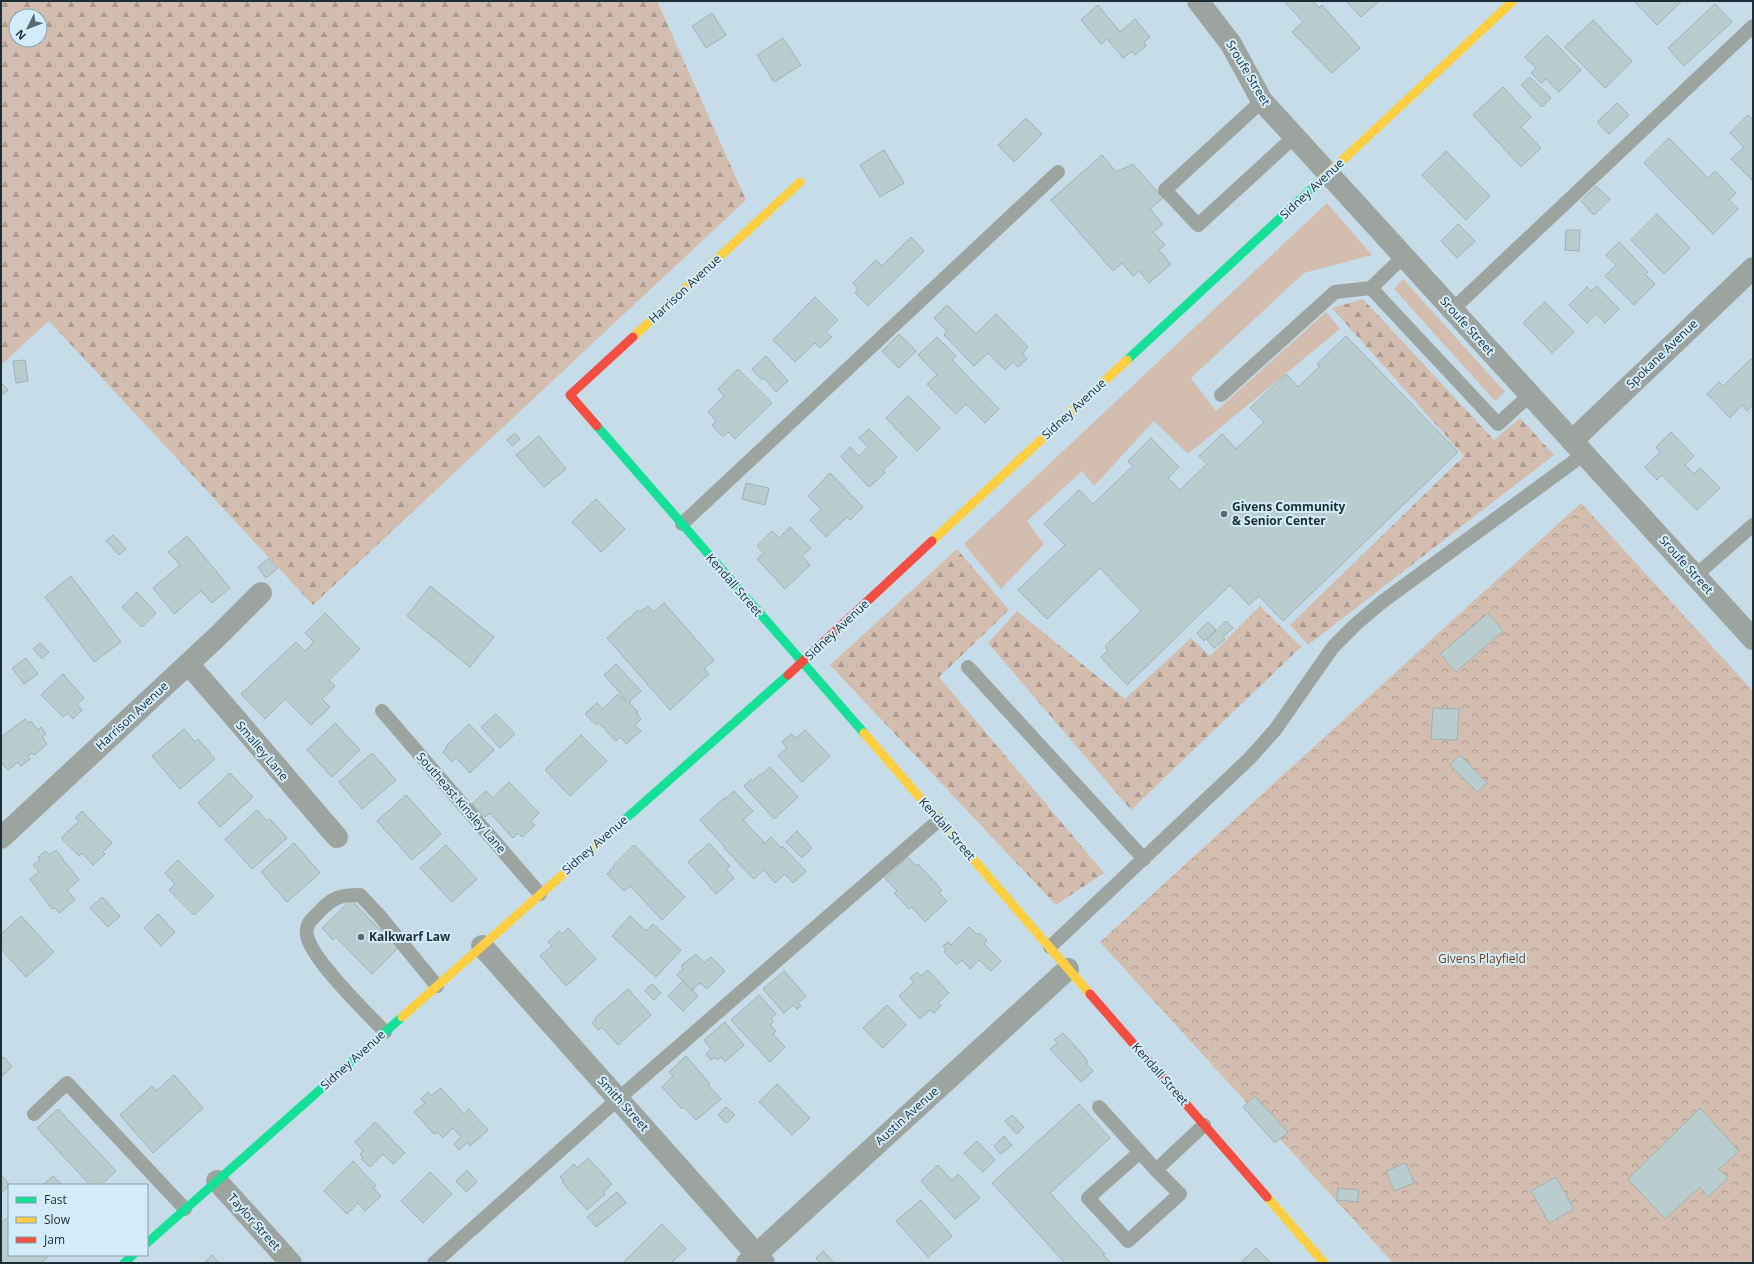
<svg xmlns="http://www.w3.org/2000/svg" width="1754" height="1264" viewBox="0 0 1754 1264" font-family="'Open Sans',sans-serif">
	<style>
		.grass { fill: #d3bdaf }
		.forest { fill: url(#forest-firs); fill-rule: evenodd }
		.park { fill: url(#park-crowns) }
		.building { fill: #b9ccce; stroke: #9eb1b4 }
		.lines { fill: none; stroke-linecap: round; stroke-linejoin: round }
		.lane { stroke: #9da4a0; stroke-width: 14 }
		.street { stroke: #9da4a0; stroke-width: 22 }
		.fast { stroke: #16e098; stroke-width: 9 }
		.slow { stroke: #ffcf43; stroke-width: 9 }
		.jam { stroke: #f24e42; stroke-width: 9 }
		.poi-dot { fill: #586b74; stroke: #d3ecf9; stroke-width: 1.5 }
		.labels { text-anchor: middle; stroke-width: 4; stroke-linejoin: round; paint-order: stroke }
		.street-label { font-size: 12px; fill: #1c2d35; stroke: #d3ecf9 }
		.poi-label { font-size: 12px; font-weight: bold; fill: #1c2d35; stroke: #d3ecf9; text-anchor: start }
		.park-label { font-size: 12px; fill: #773d18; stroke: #d3ecf9 }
	</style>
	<defs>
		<pattern id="forest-firs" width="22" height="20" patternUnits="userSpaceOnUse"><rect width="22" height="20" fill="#d3bdaf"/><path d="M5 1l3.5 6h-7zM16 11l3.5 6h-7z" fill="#aa9a8f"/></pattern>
		<pattern id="park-crowns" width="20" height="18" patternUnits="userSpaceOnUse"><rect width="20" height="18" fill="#d3bdaf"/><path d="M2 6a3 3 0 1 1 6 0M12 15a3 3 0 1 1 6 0" fill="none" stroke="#aa9a8f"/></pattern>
	</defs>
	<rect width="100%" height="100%" fill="#c6dde9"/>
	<g class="grass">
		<path d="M1327,203l45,52 -68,18 -113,105 25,33 110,-99 14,17 -152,125 -34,-33 -60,65 -12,-15 -55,50 17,23 -43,45 -37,-45z"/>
		<path d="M1403,279l102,113 -10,9 -101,-112z"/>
	</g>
	<g class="forest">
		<path d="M1,1h656l89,199 -433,405 -264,-284 -48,44zM16,16h24v24h-24z"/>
		<path d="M1363,299l131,141 26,-22 34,37 -246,190 -18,-20 174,-169 -132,-148z"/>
		<path d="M957,549l52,61 -70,67 165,196 -48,32 -226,-240z"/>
		<path d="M1260,606l41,41 -170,163 -143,-167 29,-32 108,88 66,-61 19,18z"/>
	</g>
	<path class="park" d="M1581,503l172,188v570l-2,2h-358l-293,-321z"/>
	<g class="building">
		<path d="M1284,1h29l6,7 3,-3 38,43 -28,25 -40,-41 11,-10z"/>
		<path d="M1346,1h33l-18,16z"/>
		<path d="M1634,1h48l-25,24z"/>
		<path d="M1715,4l17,18 -48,44 -16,-18z"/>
		<path d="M1098,5l22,27 15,-13 15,18 -6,5 2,4 -11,9 -3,-4 -9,7 -16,-19 -6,5 -20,-24z"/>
		<path d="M712,13l14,22 -20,13 -14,-22z"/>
		<path d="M1593,20l39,41 -27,27 -40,-41z"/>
		<path d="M1547,35l34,35 -22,22 -13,-13 -5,4 -10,-10 5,-5 -11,-11z"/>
		<path d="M783,38l18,27 -27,17 -17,-27z"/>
		<path d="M1530,77l21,21 -9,9 -21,-22z"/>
		<path d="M1503,87l28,30 -10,10 20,21 -20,19 -48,-52z"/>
		<path d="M1617,103l12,12 -20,19 -12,-12z"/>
		<path d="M1748,115l5,5v61l-22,-22 13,-12 -14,-14z"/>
		<path d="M1026,118l16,16 -28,28 -16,-17z"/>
		<path d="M1669,138l39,40 7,-7 21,22 -7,7 9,9 -25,25 -69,-71z"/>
		<path d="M884,150l20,33 -24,14 -20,-32z"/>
		<path d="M1446,151l44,45 -24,24 -44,-45z"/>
		<path d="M1102,155l14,17 17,-8 30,34 -13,11 13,15 -10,8 12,13 -6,5 12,14 -22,19 -10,-12 -6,5 -11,-13 -9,8 -62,-71z"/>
		<path d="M1596,186l14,13 -16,16 -13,-14z"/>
		<path d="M1657,214l33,34 -26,26 -33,-34z"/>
		<path d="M1458,224l17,17 -18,17 -16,-17z"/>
		<path d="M1566,230h14l-1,21 -14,-1z"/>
		<path d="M911,237l13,14 -56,55 -13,-13 3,-4 -5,-6 23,-23 6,6z"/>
		<path d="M1619,242l29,30 -3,2 10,10 -21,21 -29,-29 11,-11 -10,-10z"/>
		<path d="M1597,286l22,23 -14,14 -9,-9 -9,9 -18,-18 18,-18 4,4z"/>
		<path d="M815,297l23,23 -12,12 6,5 -12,11 -5,-5 -20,19 -22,-22z"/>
		<path d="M1545,302l29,30 -22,21 -29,-30z"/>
		<path d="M947,305l29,29 20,-20 32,33 -6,7 5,5 -9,8 -5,-5 -8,8 -17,-17 -14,13 -30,-31 3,-4 -13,-13z"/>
		<path d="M899,334l17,17 -17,17 -17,-17z"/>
		<path d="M1346,336l112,116 -175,169 -24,-25 -10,9 -19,-20 -103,100 -26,-28 7,-7 -3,-4 36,-35 -41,-43 -53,51 -29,-29 47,-45 -21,-21 35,-34 14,14 40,-38 -5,-5 23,-23 28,29 -11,11 12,12 27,-26 -8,-8 23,-22 14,15 28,-27 -14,-14 36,-34 12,13 22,-21 -3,-2z"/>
		<path d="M937,337l19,19 -4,4 47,49 -14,14 -19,-19 -10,10 -29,-30 10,-9 -19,-20z"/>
		<path d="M766,356l22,25 -12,11 -12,-14 -2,2 -10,-11z"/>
		<path d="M1751,359l2,3v43l-6,6 -5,-6 -12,13 -23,-24 12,-12 4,4z"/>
		<path d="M25,360l3,21 -12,2 -3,-22z"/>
		<path d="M738,369l34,34 -37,36 -7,-7 -5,5 -11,-12 4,-4 -8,-9 16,-16 -6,-7z"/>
		<path d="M1,383l7,7 -7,6z"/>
		<path d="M908,396l32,32 -23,23 -31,-33z"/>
		<path d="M869,429l28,28 -14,13 2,3 -16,14 -28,-30 9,-10 9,9 9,-9 -9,-9z"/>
		<path d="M1671,432l23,24 -9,9 9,9 6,-6 20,20 -23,22 -35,-35 -5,5 -12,-13 15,-15 -4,-5z"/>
		<path d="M515,433l5,6 -8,7 -5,-6z"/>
		<path d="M539,436l27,33 -22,18 -28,-32z"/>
		<path d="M830,473l33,34 -13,13 -3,-3 -21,20 -16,-17 11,-11 -13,-13z"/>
		<path d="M746,483l23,5 -4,17 -23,-6z"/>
		<path d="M596,499l29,30 -24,23 -29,-30z"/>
		<path d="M790,527l21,21 -9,8 8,9 -25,24 -28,-30 7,-6 -7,-7 15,-15 7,7z"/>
		<path d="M113,535l13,14 -7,6 -13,-14z"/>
		<path d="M187,536l43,52 -18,15 -11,-12 -27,23 -21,-26 27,-23 -12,-13z"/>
		<path d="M269,558l9,10 -12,10 -8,-11z"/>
		<path d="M71,576l50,66 -27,20 -49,-65z"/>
		<path d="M430,586l64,51 -24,30 -63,-51z"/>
		<path d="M137,592l19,21 -14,14 -20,-20z"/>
		<path d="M664,603l50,57 -10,9 5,5 -39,36 -63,-72 31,-28 2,2 8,-6 6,6z"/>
		<path d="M325,613l35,36 -31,31 6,6 -13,13 8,8 -19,18 -26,-26 -20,20 -24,-25 55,-52 9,9 9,-9 -9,-9z"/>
		<path d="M1488,613l15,18 -47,41 -16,-18z"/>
		<path d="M1226,621l7,7 -10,9 2,2 -11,9 -7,-8z"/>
		<path d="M1208,622l8,8 -12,11 -7,-8z"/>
		<path d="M40,643l9,9 -7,7 -9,-10z"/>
		<path d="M26,658l12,16 -14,10 -12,-16z"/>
		<path d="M616,664l25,27 -12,11 9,10 -2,1 5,6 -6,6 6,6 -15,13 -6,-7 -4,4 -18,-19 -2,3 -11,-11 12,-11 6,6 15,-15 7,7 1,-1 -22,-25z"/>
		<path d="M63,674l21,24 -7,6 5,6 -9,9 -5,-6 -5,4 -22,-22z"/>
		<path d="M1433,708l26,1 -2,31 -26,-1z"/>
		<path d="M496,714l19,20 -15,14 -19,-21z"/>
		<path d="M25,719l3,4 3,-2 7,9 3,-3 5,7 -4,3 5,7 -13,11 -2,-2 -5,3 3,3 -9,7 -3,-4 -10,8 -7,-8v-25z"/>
		<path d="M335,723l25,27 -28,27 -25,-27z"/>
		<path d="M469,724l25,26 -24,23 -14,-15 -4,4 -9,-10 4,-5 -1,-1z"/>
		<path d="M184,729l11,13 3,-3 17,20 -35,30 -28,-33z"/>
		<path d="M805,730l25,26 -28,26 -24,-26 9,-8 -5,-6 9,-8 5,4z"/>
		<path d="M581,735l26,26 -37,35 -25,-26z"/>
		<path d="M372,753l24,27 -34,29 -23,-27z"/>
		<path d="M1460,755l27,28 -10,9 -27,-27z"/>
		<path d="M770,767l28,30 -24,22 -30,-33 7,-7 2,2 7,-7 1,1z"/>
		<path d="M230,773l23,24 -33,30 -22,-24z"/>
		<path d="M509,782l30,31 -8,8 4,4 -13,12 -4,-4 -5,5 -23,-25 -5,4 -13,-13 14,-13 7,7z"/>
		<path d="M734,791l19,20 -10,9 21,22 -1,1 1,1 7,-7 10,11 1,-2 24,25 -13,12 -8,-9 -10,9 -11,-13 -10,9 -30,-31 1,-1 -25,-27 24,-22 1,1z"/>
		<path d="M406,795l35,39 -29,26 -35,-39z"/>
		<path d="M257,810l10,11 3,-2 17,19 -35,31 -27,-30z"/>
		<path d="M82,811l30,32 -9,9 2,2 -12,11 -11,-12 -3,3 -18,-18 18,-17 -4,-3z"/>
		<path d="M797,831l15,17 -10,10 -16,-16z"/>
		<path d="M294,843l26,30 -33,29 -26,-30z"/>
		<path d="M709,843l21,23 -4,3 8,9 -18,16 -28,-32z"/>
		<path d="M446,845l31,34 -25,23 -32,-34z"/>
		<path d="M634,845l51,52 -23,23 -32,-34 -6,5 -17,-17 7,-7 -1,-1z"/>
		<path d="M56,850l23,30 -12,10 8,10 -16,13 -4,-5 -3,1 -22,-30 9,-7 -6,-7 7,-5 -2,-3 8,-6 3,4z"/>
		<path d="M908,857l8,9 2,-2 24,26 -3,3 8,8 -22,21 -13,-15 -3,2 -15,-16 3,-2 -12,-13z"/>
		<path d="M178,860l36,36 -20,19 -25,-25 6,-6 -10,-11z"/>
		<path d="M102,897l18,19 -12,11 -18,-19z"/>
		<path d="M351,900l47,48 -26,26 -36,-37 -3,3 -11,-12z"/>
		<path d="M158,914l17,18 -14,14 -17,-18z"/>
		<path d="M21,916l33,36 -28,25 -25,-28v-15z"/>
		<path d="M630,916l16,15 7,-7 28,26 -25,27 -44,-41z"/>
		<path d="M969,927l9,8 2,-2 7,7 -3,4 17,17 -10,10 -12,-11 -9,9 -8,-9 -5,5 -13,-13 2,-3 -3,-3 5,-4 3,3z"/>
		<path d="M568,928l28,31 -30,27 -26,-30 12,-10 -4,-4 11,-11 3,3z"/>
		<path d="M696,954l8,9 7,-6 14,14 -18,18 -7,-6 -8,7 -15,-15 6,-6 -2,-3z"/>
		<path d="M928,970l21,23 -11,10 3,3 -7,7 -4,-3 -10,9 -21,-23 15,-14 -4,-4 7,-6 4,4z"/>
		<path d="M784,971l22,25 -8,7 3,3 -4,3 -4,-4 -9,8 -21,-24z"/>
		<path d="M683,981l15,15 -15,15 -15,-15z"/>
		<path d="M652,984l9,9 -7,7 -9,-9z"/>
		<path d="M628,989l23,26 -33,30 -16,-18 -4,3 -6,-7 4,-4 -1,-1z"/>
		<path d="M759,995l17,19 -5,5 2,3 -3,3 6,6 -3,3 12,13 -15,15 -39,-42z"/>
		<path d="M887,1005l19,20 -23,23 -20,-20z"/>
		<path d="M725,1022l19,23 -19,17 -4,-5 -4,3 -2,-3 -4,3 -5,-6 5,-5 -7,-9z"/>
		<path d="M1063,1033l20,22 5,7 -2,1 7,8 -12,11 -31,-33 7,-6 -3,-3z"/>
		<path d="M686,1056l24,28 -2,1 13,14 -25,21 -12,-13 -2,2 -20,-22 11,-11 -4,-4z"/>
		<path d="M4,1057l8,10 -11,10v-18z"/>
		<path d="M174,1075l29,33 -50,45 -33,-38 32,-29 4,5z"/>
		<path d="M777,1084l33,34 -18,17 -33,-33z"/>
		<path d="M441,1088l23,26 5,-5 19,21 -18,16 -3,-3 -8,7 -5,-6 7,-7 -8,-9 -10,10 -6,-6 -3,2 -20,-22 11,-9 -4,-4 7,-7 3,4z"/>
		<path d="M1255,1096l33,36 -13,11 -32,-36z"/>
		<path d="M1079,1104l31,34 -60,55 55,61 -2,1 8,8h-46l-73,-80z"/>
		<path d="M726,1107l9,8 -9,8 -8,-8z"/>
		<path d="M1700,1108l39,43 -20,18 9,9 -20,19 -8,-10 -35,32 -37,-40z"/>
		<path d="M58,1109l58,62 -15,14h-11l-53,-57z"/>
		<path d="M1012,1115l12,12 -7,7 -12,-13z"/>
		<path d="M375,1122l30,31 -12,11 -10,-10 -13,13 -9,-8 2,-2 -3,-3 3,-3 -8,-9z"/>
		<path d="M1004,1136l8,9 -11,9 -7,-8z"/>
		<path d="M977,1141l18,19 -12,12 -19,-19z"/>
		<path d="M588,1158l24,26 -9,8 2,2 -18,16 -25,-28 2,-1 -4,-4 14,-13 3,4z"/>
		<path d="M353,1161l23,25 -3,2 8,8 -16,15 -7,-8 -11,11 -23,-23z"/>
		<path d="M1406,1163l8,20 -20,8 -8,-20z"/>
		<path d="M938,1165l14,16 6,-7 22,24 -25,21 -34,-38z"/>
		<path d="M467,1170l10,12 -11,10 -10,-11z"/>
		<path d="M430,1172l22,22 -29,29 -22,-22z"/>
		<path d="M1,1175l9,10 -9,8z"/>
		<path d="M53,1176l9,9h-19z"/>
		<path d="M1556,1177l18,32 -25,14 -18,-32z"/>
		<path d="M1338,1188l21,2 -2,12 -20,-2z"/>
		<path d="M617,1192l9,11 -30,24 -9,-10z"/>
		<path d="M921,1200l31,36 -24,21 -32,-36z"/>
		<path d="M9,1216v39h41l-9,8h-40v-40z"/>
		<path d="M662,1224l24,25 -15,14h-45l-2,-1z"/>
		<path d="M1256,1248l15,15h-31z"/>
		<path d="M823,1251l11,12h-14l-4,-5z"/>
		<path d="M212,1255l7,8h-15z"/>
	</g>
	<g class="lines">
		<g class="lane">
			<path d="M1262,101l-97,89 33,35 96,-88"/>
			<path d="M1371,288l127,136 32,-29"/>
			<path d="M1452,310l301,-284"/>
			<path d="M1221,395l114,-103 36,-4 33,-32"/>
			<path d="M682,524l376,-352"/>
			<path d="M1695,576l58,-51"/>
			<path d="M968,667l176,192"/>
			<path d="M382,711l158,183"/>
			<path d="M1050,947l199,-188 26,-29 58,-83 23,-23 26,-22 202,-148"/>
			<path d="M385,1032c-18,-19 -75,-74 -78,-97 -2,-11 5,-16 12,-23 14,-15 21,-17 41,-17l19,20 58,71"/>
			<path d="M1099,1107l57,63 48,-45"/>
			<path d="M34,1114l33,-31 118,126"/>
			<path d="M1140,1152l-52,46 40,43 52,-47 -24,-24"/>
			<path d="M434,1263l184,-164 321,-279"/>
		</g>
		<g class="street">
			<path d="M1198,1l33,43 31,57 491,538"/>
			<path d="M1572,441l181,-173"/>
			<path d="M188,664c51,57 99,116 149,173"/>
			<path d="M1,838l217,-202 43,-43"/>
			<path d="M482,946l282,317"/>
			<path d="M217,1181l74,82"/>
			<path d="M747,1263l321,-294"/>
		</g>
		<g class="fast">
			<path d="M1127,360l192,-178"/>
			<path d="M597,426l267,307"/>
			<path d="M605,837l183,-162"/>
			<path d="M147,1243l255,-226"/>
			<path d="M124,1263l9,-8"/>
		</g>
		<g class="slow">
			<path d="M1319,182l194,-181"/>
			<path d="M633,337l167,-155"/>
			<path d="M932,541l195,-181"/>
			<path d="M864,733l226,261"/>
			<path d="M402,1017l203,-180"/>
			<path d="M1267,1197l57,66"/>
		</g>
		<g class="jam">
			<path d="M597,426l-27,-31 63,-58"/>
			<path d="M788,675l144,-134"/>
			<path d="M1090,994l177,203"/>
		</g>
	</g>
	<g class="poi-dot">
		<circle cx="1224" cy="514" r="4"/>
		<circle cx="361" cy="937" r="4"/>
	</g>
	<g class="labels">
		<g class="street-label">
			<text transform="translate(1248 73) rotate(59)" y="4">Sroufe Street</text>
			<text transform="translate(1312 189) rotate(-43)" y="4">Sidney Avenue</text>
			<text transform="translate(685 289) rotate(-43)" y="4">Harrison Avenue</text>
			<text transform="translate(1467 326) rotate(48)" y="4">Sroufe Street</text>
			<text transform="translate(1662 354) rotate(-44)" y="4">Spokane Avenue</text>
			<text transform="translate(1074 409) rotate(-43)" y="4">Sidney Avenue</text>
			<text transform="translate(1686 565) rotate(48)" y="4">Sroufe Street</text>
			<text transform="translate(734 585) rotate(49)" y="4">Kendall Street</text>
			<text transform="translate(837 630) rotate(-43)" y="4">Sidney Avenue</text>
			<text transform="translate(132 716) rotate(-43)" y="4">Harrison Avenue</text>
			<text transform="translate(262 751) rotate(50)" y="4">Smalley Lane</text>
			<text transform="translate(461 803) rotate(49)" y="4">Southeast Kinsley Lane</text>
			<text transform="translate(947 829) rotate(49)" y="4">Kendall Street</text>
			<text transform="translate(595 845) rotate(-41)" y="4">Sidney Avenue</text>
			<text transform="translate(353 1060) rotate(-42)" y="4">Sidney Avenue</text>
			<text transform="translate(1160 1074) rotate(49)" y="4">Kendall Street</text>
			<text transform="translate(623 1104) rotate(48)" y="4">Smith Street</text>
			<text transform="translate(907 1116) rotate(-42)" y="4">Austin Avenue</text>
			<text transform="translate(254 1222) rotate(48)" y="4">Taylor Street</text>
		</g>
		<g class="poi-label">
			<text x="1232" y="511">Givens Community<tspan x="1232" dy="14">&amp; Senior Center</tspan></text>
			<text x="369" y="941">Kalkwarf Law</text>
		</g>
		<g class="park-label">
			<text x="1482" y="963">Givens Playfield</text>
		</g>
	</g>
	<rect width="1754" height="1264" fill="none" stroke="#1c2d35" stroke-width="4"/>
	<rect x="8" y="1184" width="140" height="72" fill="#d3ecf9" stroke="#8aa0ab"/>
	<rect x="16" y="1197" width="20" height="6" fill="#16e098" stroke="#8aa0ab"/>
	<text x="44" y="1204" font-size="12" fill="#1c2d35">Fast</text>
	<rect x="16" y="1217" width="20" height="6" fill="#ffcf43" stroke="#8aa0ab"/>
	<text x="44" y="1224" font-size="12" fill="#1c2d35">Slow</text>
	<rect x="16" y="1237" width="20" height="6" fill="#f24e42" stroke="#8aa0ab"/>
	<text x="44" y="1244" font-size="12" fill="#1c2d35">Jam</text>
	<g transform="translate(28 28) rotate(227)"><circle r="19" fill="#d3ecf9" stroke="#8aa0ab"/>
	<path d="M0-3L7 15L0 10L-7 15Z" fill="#586b74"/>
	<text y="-6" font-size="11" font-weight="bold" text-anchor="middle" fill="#1c2d35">N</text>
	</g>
</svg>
